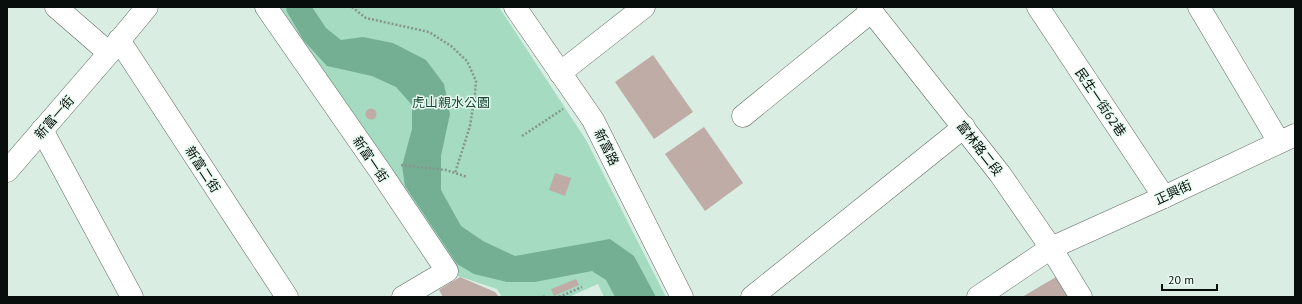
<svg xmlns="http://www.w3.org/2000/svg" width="1302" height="304" viewBox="0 0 1302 304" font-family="'PT Sans','Noto Sans TC',sans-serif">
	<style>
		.green { fill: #a4dbc1 }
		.water { fill: #74af94 }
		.building { fill: #bfaca6 }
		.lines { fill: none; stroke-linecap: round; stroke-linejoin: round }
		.minor-casing { stroke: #5b6b63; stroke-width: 23 }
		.path { stroke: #87958e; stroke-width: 2.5; stroke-dasharray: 2 2; stroke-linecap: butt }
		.minor { stroke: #fff; stroke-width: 22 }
		.labels { text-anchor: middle; stroke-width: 3; stroke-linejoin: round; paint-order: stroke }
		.park-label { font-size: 13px; fill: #1a4936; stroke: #e7faf0 }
		.street-label { font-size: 13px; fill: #080e0b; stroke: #e7faf0 }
	</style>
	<rect width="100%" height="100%" fill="#daede3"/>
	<path class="green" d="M275,7h224l87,133 80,157h-62l-6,-13 -29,13h-67l-5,-8 -39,-13z"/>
	<path class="water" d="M286,7h26l14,21 15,12 22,-3 30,6 33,17 18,24 6,30 -9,42v34l20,36 22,15 32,15 95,-17 24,17 22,41h-41l-9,-17 -14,-9 -57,11h-28l-33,-8 -17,-10 -52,-78 -3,-20 10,-37v-24l-16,-18 -24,-11 -45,-10 -23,-25 -17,-29z"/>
	<g class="building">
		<path d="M653,55l40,57 -39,27 -39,-57z"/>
		<circle cx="371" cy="114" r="5.5"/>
		<path d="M704,127l39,56 -38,28 -40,-57z"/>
		<path d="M555,173l16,5 -6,18 -16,-6z"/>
		<path d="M460,277l35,15 4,5h-56l-4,-7z"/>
		<path d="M1056,277l12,20h-46z"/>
		<path d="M576,279l3,6 -25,11 -3,-7z"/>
	</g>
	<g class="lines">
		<g class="minor-casing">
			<g id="minor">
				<path d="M56,7l53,46"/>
				<path d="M266,7l114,164 67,100 -44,26"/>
				<path d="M515,7l78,113 89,177"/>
				<path d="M868,7l132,167 51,74 30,49"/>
				<path d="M1038,7l126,190"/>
				<path d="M1199,7l80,135"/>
				<path d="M119,40l168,257"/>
				<path d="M560,73l84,-66"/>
				<path d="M743,116l129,-105"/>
				<path d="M42,130l90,167"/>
				<path d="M7,171l102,-118 38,-46"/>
				<path d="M752,297l212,-170"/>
				<path d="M978,297l73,-49 113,-51 131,-62"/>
			</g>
		</g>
		<g class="path">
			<path d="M352,7l14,11 63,14 22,14 16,15 9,20 -1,13 -5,32 -15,47"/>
			<path d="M522,136l41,-27"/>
			<path d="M401,165l45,5 21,7"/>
			<path d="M543,297l3,-1v1"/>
			<path d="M559,297l23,-10"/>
		</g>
		<use href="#minor" class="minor"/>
	</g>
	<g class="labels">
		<g class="park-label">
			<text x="451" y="107">虎山親水公園</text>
		</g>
		<g class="street-label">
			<text transform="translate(1101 102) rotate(56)" y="5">民生一街62巷</text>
			<text transform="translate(54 117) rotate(-49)" y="5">新富一街</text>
			<text transform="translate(607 147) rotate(64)" y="5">新富路</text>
			<text transform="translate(980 148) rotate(52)" y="5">富林路二段</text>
			<text transform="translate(371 159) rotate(56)" y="5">新富一街</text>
			<text transform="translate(203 169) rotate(57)" y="5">新富二街</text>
			<text transform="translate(1173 192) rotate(-25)" y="5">正興街</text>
		</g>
	</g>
	<rect width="1302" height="304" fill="none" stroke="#080e0b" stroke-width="16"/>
	<path d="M1162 284v6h55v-6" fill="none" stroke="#080e0b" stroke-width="2"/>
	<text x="1168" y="284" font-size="12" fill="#080e0b" stroke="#e7faf0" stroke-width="3" paint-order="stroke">20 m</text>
</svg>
